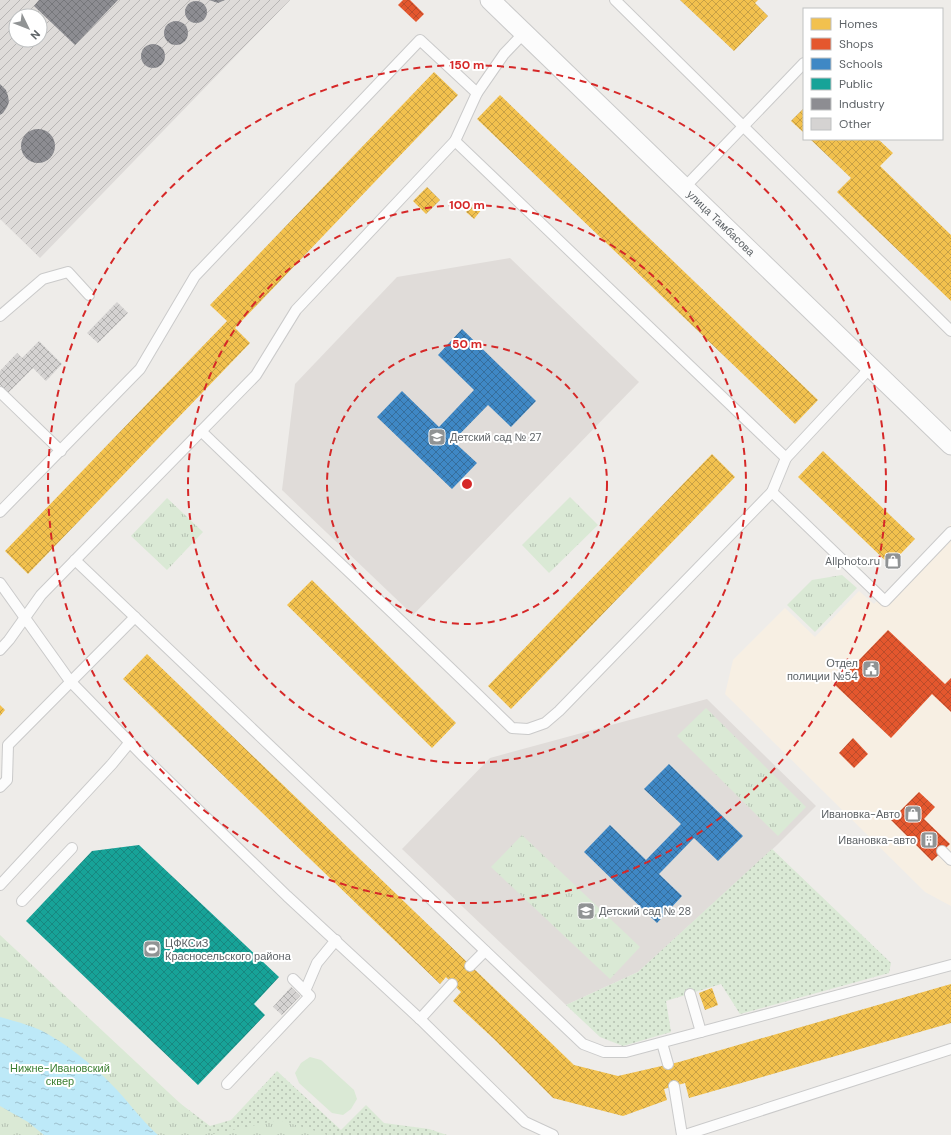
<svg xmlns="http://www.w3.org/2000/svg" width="951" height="1135" viewBox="0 0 951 1135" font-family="'DM Sans',sans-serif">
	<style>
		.commercial { fill: #f7efe3 }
		.industrial { fill: url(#industrial-furrows); fill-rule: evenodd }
		.education { fill: #e0dcd9 }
		.grass { fill: url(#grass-dots) }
		.park { fill: url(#park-tufts) }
		.pitch { fill: #dae9d5 }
		.water { fill: url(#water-ripples) }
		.homes { fill: url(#homes-cross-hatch) }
		.shops { fill: url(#shops-cross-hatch) }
		.schools { fill: url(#schools-cross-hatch) }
		.public { fill: url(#public-cross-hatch) }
		.industry { fill: url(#industry-cross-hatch) }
		.building { fill: url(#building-cross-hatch) }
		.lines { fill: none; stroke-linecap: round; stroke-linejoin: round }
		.lane-casing { stroke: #cacaca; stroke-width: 12 }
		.street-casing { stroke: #cacaca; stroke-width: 21 }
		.lane { stroke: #fcfcfc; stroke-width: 10 }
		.street { stroke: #fcfcfc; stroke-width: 19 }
		.ring { fill: none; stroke: #d62828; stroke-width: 2; stroke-dasharray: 7 5 }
		.labels { text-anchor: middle; stroke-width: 4; stroke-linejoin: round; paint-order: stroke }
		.street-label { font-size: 11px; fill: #5e6367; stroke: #fff }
		.poi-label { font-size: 11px; fill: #5e6367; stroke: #fff; text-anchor: end }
		.park-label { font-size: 11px; fill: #3d8033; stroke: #fff }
		.centre { fill: #d62828; stroke: #fff; stroke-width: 2 }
		.ring-label { font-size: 12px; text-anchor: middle; font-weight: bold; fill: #d62828; stroke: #fff; stroke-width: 4; stroke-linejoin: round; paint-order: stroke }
	</style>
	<defs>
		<pattern id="industrial-furrows" width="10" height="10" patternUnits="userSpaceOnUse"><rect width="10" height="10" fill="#dedbd9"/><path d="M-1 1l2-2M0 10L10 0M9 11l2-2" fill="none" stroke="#b7b5b4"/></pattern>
		<pattern id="grass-dots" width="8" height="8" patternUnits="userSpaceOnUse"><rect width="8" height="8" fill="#dae9d5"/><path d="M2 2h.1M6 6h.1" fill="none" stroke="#b4c0b1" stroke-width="1.8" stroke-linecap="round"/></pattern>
		<pattern id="park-tufts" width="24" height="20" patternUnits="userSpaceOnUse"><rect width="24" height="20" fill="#dae9d5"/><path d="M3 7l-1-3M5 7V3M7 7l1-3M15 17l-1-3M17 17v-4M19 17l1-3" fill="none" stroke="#b4c0b1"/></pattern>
		<pattern id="water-ripples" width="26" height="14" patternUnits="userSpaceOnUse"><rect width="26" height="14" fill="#bde9f8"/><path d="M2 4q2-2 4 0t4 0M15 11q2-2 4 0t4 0" fill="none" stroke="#9dc0cd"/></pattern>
		<pattern id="homes-cross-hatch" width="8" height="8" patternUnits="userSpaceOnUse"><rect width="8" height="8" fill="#f2c14e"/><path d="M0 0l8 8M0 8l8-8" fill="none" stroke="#c7a045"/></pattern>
		<pattern id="shops-cross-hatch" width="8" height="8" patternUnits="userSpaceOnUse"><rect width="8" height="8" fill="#e4572e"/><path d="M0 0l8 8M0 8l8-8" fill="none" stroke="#bc4c2b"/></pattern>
		<pattern id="schools-cross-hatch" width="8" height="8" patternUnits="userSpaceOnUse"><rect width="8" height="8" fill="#3f88c5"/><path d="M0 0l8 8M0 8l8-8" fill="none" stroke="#366e9c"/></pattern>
		<pattern id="public-cross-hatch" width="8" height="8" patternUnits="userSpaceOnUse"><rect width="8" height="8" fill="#17a398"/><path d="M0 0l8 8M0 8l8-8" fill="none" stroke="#188880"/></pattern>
		<pattern id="industry-cross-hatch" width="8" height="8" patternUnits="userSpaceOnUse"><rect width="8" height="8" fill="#8d8d92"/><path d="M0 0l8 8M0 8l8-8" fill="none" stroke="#76777b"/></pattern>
		<pattern id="building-cross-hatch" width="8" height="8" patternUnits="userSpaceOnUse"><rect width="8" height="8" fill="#d5d3d2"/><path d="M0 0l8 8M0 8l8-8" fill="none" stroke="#b0afae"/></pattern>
	</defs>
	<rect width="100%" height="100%" fill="#eeece9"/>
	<path class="commercial" d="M951,524v382l-26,-14 -200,-198 8,-34 52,-52 30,29 44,-46 15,13z"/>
	<path class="industrial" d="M0,0h290l-250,258 -40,-39zM16,16h24v24h-24z"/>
	<g class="education">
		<path d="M510,258l129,124 -226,233 -131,-125 13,-106 102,-107z"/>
		<path d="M707,699l109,107 -39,39 -139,127 -72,33 -164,-156 88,-91z"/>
	</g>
	<g class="grass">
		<path d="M772,849l119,114 -2,10 -149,41 -19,-30 -55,17 5,31 -48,14 -23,-9 -34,-32 72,-33z"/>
		<path d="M0,961l111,90 99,75 21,-6 46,-49 64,59 25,-25 18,18 45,6 18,6h-289z"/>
	</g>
	<g class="park">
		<path d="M570,497l28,28 -49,48 -27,-28z"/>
		<path d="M167,498l36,34 -36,38 -36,-34z"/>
		<path d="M842,575l15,13 -42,44 -28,-27 25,-25z"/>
		<path d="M706,708l100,99 -28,29 -101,-100z"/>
		<path d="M522,835l118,112 -30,32 -119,-112z"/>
		<path d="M0,935l213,199 66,-14 50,15h-329z"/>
	</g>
	<path class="pitch" d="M310,1057l11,3 33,30 3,9 -6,10 -8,6 -11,-2 -33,-30 -4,-10 6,-10z"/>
	<path class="water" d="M0,1017c17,5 36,9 51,19 24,14 47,34 66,54 14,15 26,32 41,45h-114l-16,-13 -28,-16z"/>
	<g class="homes">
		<path d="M680,0h78l-3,3 13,13 -34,35z"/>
		<path d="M434,72l24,23 -223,233 15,15 -222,231 -23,-23 222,-230 -17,-16z"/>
		<path d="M500,95l318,305 -23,24 -318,-305z"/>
		<path d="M804,108v25l-13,-12z"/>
		<path d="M810,139h68l15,14 -13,13 71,69v66l-114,-109 14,-14z"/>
		<path d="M427,187l13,13 -14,14 -13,-13z"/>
		<path d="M475,202l7,7 -8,10 -8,-7z"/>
		<path d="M823,451l92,88 -25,26 -92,-88z"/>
		<path d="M712,454l23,23 -224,232 -23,-23z"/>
		<path d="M312,580l144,143 -24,25 -145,-143z"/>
		<path d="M147,654l427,411 44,11 61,-14 272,-78v39l-262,75 -4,-15 -21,6 3,11 -44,16 -70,-18 -58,-58 -42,-39 8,-9 -15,-15 -6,7 -317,-305z"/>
		<path d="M0,705l5,5 -5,6z"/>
		<path d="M712,988l6,17 -13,5 -6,-17z"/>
	</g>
	<g class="shops">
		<path d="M403,0h7l14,14 -8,8 -18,-17z"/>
		<path d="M888,630l57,54 6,-6v34l-19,-18 -41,44 -56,-53z"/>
		<path d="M853,738l15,16 -14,14 -15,-15z"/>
		<path d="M919,792l16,15 -11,12 26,25 -18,17 -41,-41z"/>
	</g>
	<g class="schools">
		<path d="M462,329l74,72 -25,26 -23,-22 -35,36 24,22 -25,26 -75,-72 25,-26 37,36 35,-37 -36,-35z"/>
		<path d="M669,764l74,72 -25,25 -24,-23 -35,36 23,22 -25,27 -73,-71 26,-27 36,35 35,-36 -37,-35z"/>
	</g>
	<path class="public" d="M139,845l140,132 -25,27 11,11 -67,70 -172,-164 66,-70z"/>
	<g class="industry">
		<path d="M39,0h79l-43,45 -41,-39z"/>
		<path d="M209,0h16l-7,3z"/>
		<circle cx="196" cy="12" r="11"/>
		<circle cx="176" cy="33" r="12"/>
		<circle cx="153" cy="56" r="12"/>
		<path d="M0,84l6,6 2,6 1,6 -2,5 -4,6 -3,2z"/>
		<circle cx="38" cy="146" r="17"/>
	</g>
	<g class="building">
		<path d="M117,302l11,11 -30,30 -11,-10z"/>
		<path d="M39,341l23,23 -16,17 -13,-13 -25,25 -8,-8v-14l17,-18 5,5z"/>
		<path d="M291,987l9,9 -18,19 -9,-8z"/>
	</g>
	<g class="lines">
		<g class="lane-casing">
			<g id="lane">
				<path d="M615,0l336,331"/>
				<path d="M477,93l-22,48 331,317 84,-90"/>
				<path d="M685,187l119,-124"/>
				<path d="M0,316l43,-37 25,-7 21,23"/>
				<path d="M0,392l61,59"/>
				<path d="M201,431c103,100 209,196 311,297l16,1 17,-6 14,-12 213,-219"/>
				<path d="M786,458l-14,34 113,109 66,-69"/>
				<path d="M0,512l140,-143 55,-93 225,-236 57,53 27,-39 20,-21"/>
				<path d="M75,560l508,484 21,8h22l325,-87"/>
				<path d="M0,583l70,98 74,76 143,139 133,123 105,103 28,13"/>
				<path d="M0,650l9,-10 32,-45 215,-220 40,-65 159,-169"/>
				<path d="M0,787l7,-7 1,-35 127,-128"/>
				<path d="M942,851l9,9"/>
				<path d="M0,885l112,-121 18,-22"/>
				<path d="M22,901l50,-53"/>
				<path d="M470,966l15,-15"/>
				<path d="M305,991l12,-28 19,-23"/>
				<path d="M690,994l11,38"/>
				<path d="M420,1019l32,-35"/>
				<path d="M662,1043l6,21"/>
				<path d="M227,1084l83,-88 -17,-17"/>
				<path d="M674,1086l8,49"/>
				<path d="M685,1135l266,-86"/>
			</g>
		</g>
		<g class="street-casing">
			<g id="street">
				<path id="s1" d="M490,0l461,445"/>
			</g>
		</g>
		<use href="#lane" class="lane"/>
		<use href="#street" class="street"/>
	</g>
	<g class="ring">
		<circle cx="467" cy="484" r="140"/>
		<circle cx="467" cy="484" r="279"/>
		<circle cx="467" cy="484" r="419"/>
	</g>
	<defs>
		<g id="school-square" transform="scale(0.9)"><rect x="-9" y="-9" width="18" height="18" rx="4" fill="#909394" stroke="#fff"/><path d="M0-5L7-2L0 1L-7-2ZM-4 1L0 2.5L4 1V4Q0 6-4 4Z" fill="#fff"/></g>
		<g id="shop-square" transform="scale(0.9)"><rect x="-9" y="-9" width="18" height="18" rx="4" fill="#909394" stroke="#fff"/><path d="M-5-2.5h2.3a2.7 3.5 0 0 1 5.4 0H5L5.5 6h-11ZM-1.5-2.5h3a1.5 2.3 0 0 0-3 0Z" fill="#fff"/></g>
		<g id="civic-square" transform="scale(0.9)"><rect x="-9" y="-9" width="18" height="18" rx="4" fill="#909394" stroke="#fff"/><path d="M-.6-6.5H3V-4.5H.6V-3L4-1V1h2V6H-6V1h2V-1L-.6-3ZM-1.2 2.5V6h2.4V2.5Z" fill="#fff"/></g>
		<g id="building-square" transform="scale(0.9)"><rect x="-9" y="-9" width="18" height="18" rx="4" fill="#909394" stroke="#fff"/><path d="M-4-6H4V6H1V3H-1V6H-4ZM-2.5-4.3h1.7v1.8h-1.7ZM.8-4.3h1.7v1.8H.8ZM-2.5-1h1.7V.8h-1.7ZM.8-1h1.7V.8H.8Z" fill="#fff"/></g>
		<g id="stadium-square" transform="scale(0.9)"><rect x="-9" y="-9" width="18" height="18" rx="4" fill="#909394" stroke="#fff"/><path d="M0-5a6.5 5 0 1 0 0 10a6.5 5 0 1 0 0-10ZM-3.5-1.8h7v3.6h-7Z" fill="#fff"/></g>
	</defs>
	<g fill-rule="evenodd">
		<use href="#school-square" x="437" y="437"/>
		<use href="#shop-square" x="893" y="561"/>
		<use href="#civic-square" x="871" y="669"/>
		<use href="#shop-square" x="913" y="814"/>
		<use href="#building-square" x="929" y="840"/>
		<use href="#school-square" x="586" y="911"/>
		<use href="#stadium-square" x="152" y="949"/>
	</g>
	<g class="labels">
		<g class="street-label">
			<text dy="4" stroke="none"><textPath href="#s1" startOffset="321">улица Тамбасова</textPath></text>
		</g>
		<g class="poi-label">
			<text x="450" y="441" text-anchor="start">Детский сад № 27</text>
			<text x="880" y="565">Allphoto.ru</text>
			<text x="858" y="667">Отдел<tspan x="858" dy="13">полиции №54</tspan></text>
			<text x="900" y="818">Ивановка-Авто</text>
			<text x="916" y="844">Ивановка-авто</text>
			<text x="599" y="915" text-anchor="start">Детский сад № 28</text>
			<text x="165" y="947" text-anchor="start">ЦФКСиЗ<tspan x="165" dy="13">Красносельского района</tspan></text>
		</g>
		<g class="park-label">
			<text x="60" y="1072">Нижне-Ивановский<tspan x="60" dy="13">сквер</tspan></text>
		</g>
	</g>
	<circle cx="467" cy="484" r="6" class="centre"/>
	<g class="ring-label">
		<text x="467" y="69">150 m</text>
		<text x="467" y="209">100 m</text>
		<text x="467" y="348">50 m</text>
	</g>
	<rect x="803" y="8" width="140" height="132" fill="#ffffff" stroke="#bfc1c2"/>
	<rect x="811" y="18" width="20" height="12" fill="#f2c14e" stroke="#bfc1c2"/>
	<text x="839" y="28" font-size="12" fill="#5e6367">Homes</text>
	<rect x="811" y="38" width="20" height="12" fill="#e4572e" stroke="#bfc1c2"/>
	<text x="839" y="48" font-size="12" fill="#5e6367">Shops</text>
	<rect x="811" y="58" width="20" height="12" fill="#3f88c5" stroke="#bfc1c2"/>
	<text x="839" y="68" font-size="12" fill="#5e6367">Schools</text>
	<rect x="811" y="78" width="20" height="12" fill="#17a398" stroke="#bfc1c2"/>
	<text x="839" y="88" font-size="12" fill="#5e6367">Public</text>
	<rect x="811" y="98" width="20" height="12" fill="#8d8d92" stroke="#bfc1c2"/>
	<text x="839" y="108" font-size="12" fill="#5e6367">Industry</text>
	<rect x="811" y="118" width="20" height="12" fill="#d5d3d2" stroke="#bfc1c2"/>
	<text x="839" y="128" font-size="12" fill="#5e6367">Other</text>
	<g transform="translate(28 28) rotate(133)"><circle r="19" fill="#ffffff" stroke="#bfc1c2"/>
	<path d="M0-3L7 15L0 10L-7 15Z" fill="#909394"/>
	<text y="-6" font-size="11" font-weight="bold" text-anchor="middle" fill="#5e6367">N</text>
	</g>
</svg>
